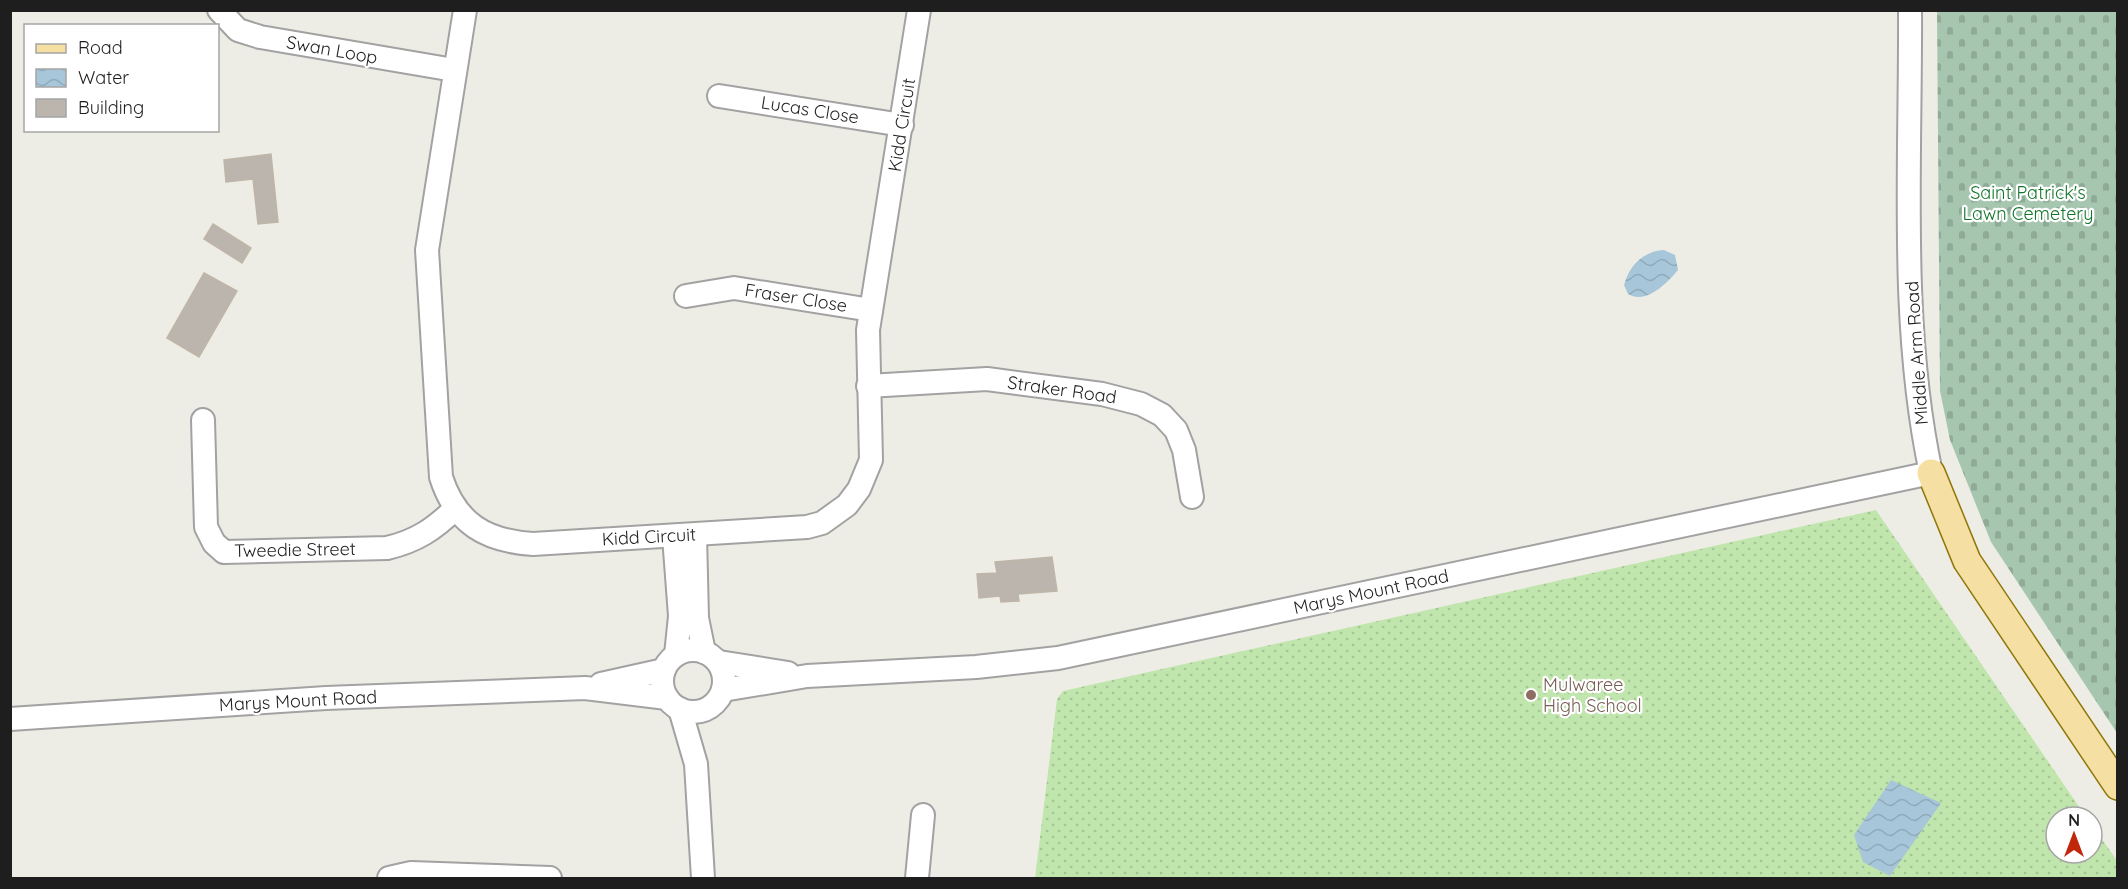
<svg xmlns="http://www.w3.org/2000/svg" width="2128" height="889" viewBox="0 0 2128 889" font-family="Quicksand,sans-serif">
	<style>
		.grass { fill: url(#grass-dots) }
		.cemetery { fill: url(#cemetery-stones) }
		.water { fill: url(#water-waves) }
		.building { fill: #bbb5ae; stroke: #bfb6a8; stroke-width: 1.5 }
		.lines { fill: none; stroke-linecap: round; stroke-linejoin: round }
		.minor-casing { stroke: #a2a2a2; stroke-width: 26 }
		.major-casing { stroke: #8f7709; stroke-width: 30 }
		.minor { stroke: #fff; stroke-width: 22 }
		.major { stroke: #f6dfa2; stroke-width: 27 }
		.education-dot { fill: #8d6e63; stroke: #fff; stroke-width: 2 }
		.labels { text-anchor: middle; stroke-width: 4.5; stroke-linejoin: round; paint-order: stroke }
		.street-label { font-size: 18px; fill: #1e1e1e; stroke: #fff }
		.park-label { font-size: 18px; fill: #12762a; stroke: #fff }
		.education-label { font-size: 18px; fill: #785e54; stroke: #fff; text-anchor: start }
	</style>
	<defs>
		<pattern id="grass-dots" width="8" height="8" patternUnits="userSpaceOnUse" patternTransform="scale(1.5)"><rect width="8" height="8" fill="#c0e6ad"/><path d="M2 2h.1M6 6h.1" fill="none" stroke="#a5c594" stroke-width="1.8" stroke-linecap="round"/></pattern>
		<pattern id="cemetery-stones" width="16" height="16" patternUnits="userSpaceOnUse" patternTransform="scale(1.5)"><rect width="16" height="16" fill="#a7c6b0"/><path d="M2 7V4a2 2 0 0 1 4 0v3zM10 15v-3a2 2 0 0 1 4 0v3z" fill="#8faa97"/></pattern>
		<pattern id="water-waves" width="16" height="10" patternUnits="userSpaceOnUse" patternTransform="scale(1.5)"><rect width="16" height="10" fill="#a7c6d9"/><path d="M0 5q4-4 8 0t8 0" fill="none" stroke="#8faaba"/></pattern>
	</defs>
	<rect width="100%" height="100%" fill="#eeede5"/>
	<path class="grass" d="M1876,510l210,307h-30v36h36v-28l26,37 -1,16h-1082l22,-179 6,-8z"/>
	<path class="cemetery" d="M1937,11h180v722l-126,-191 -41,-102 -10,-49z"/>
	<g class="water">
		<path d="M1664,250l11,5 3,15c-11,13 -32,35 -50,24l-4,-9c5,-19 19,-34 40,-35z"/>
		<path d="M1891,780l50,23 -51,73 -27,-14 -9,-27z"/>
	</g>
	<g class="building">
		<path d="M271,154l7,68 -20,2 -5,-45 -27,3 -2,-22z"/>
		<path d="M213,224l38,24 -9,15 -38,-24z"/>
		<path d="M204,273l33,18 -38,66 -32,-19z"/>
		<path d="M1052,557l5,34 -39,3 1,7 -18,1 -1,-6 -21,2 -2,-24 20,-1 -2,-11z"/>
	</g>
	<g class="lines">
		<g class="minor-casing">
			<g id="minor">
				<path d="M219,10l19,20 22,7 194,33"/>
				<path d="M465,10l-38,240 14,227c15,47 45,64 92,67l274,-17 15,-4 25,-18 12,-16 12,-29 -3,-130 51,-320"/>
				<path d="M719,96l183,29"/>
				<path d="M686,296l48,-8 137,22"/>
				<path d="M868,386l119,-7 115,15 39,10 21,11 14,15 8,20 8,47"/>
				<path d="M203,420l3,107 8,16 10,9 163,-4c30,-7 47,-19 69,-40"/>
				<path d="M695,535l2,83 7,34"/>
				<path d="M674,536l6,80 -4,39"/>
				<circle cx="693" cy="681" r="31"/>
				<path d="M719,662l69,11"/>
				<path d="M601,684l63,-14"/>
				<path d="M723,690l84,-14 169,-9 82,-9 873,-185c-32,-149 -20,-311 -21,-463"/>
				<path d="M680,709l16,55 7,114"/>
				<path d="M10,719l316,-21 259,-10 82,10"/>
				<path d="M389,878l22,-5 139,5"/>
				<path d="M917,878l6,-63"/>
			</g>
		</g>
		<g class="major-casing">
			<path id="major" d="M1931,473l36,88 151,225"/>
		</g>
		<use href="#minor" class="minor"/>
		<use href="#major" class="major"/>
	</g>
	<circle class="education-dot" cx="1531" cy="695" r="6"/>
	<g class="labels">
		<g class="street-label">
			<text transform="translate(332 50) rotate(10)" y="6">Swan Loop</text>
			<text transform="translate(810 110) rotate(9)" y="6">Lucas Close</text>
			<text transform="translate(902 125) rotate(-81)" y="6">Kidd Circuit</text>
			<text transform="translate(796 298) rotate(9)" y="6">Fraser Close</text>
			<text transform="translate(1917 353) rotate(-94)" y="6">Middle Arm Road</text>
			<text transform="translate(1062 390) rotate(8)" y="6">Straker Road</text>
			<text transform="translate(649 537) rotate(-3)" y="6">Kidd Circuit</text>
			<text transform="translate(295 550) rotate(-1)" y="6">Tweedie Street</text>
			<text transform="translate(1371 592) rotate(-12)" y="6">Marys Mount Road</text>
			<text transform="translate(298 701) rotate(-3)" y="6">Marys Mount Road</text>
		</g>
		<g class="park-label">
			<text x="2028" y="199">Saint Patrick's<tspan x="2028" dy="21">Lawn Cemetery</tspan></text>
		</g>
		<g class="education-label">
			<text x="1543" y="691">Mulwaree<tspan x="1543" dy="21">High School</tspan></text>
		</g>
	</g>
	<rect width="2128" height="889" fill="none" stroke="#1e1e1e" stroke-width="24"/>
	<rect x="24" y="24" width="195" height="108" fill="#ffffff" stroke="#a5a5a5" stroke-width="1.5"/>
	<rect x="36" y="44" width="30" height="9" fill="#f6dfa2" stroke="#a5a5a5" stroke-width="1.5"/>
	<text x="78" y="54" font-size="18" fill="#1e1e1e">Road</text>
	<rect x="36" y="69" width="30" height="18" fill="url(#water-waves)" stroke="#a5a5a5" stroke-width="1.5"/>
	<text x="78" y="84" font-size="18" fill="#1e1e1e">Water</text>
	<rect x="36" y="99" width="30" height="18" fill="#bbb5ae" stroke="#a5a5a5" stroke-width="1.5"/>
	<text x="78" y="114" font-size="18" fill="#1e1e1e">Building</text>
	<g transform="translate(2074 835)"><circle r="28" fill="#ffffff" stroke="#a5a5a5" stroke-width="1.5"/>
	<path d="M0-4.5L10 22L0 15L-10 22Z" fill="#c0280c"/>
	<text y="-9" font-size="16" font-weight="bold" text-anchor="middle" fill="#1e1e1e">N</text>
	</g>
</svg>
